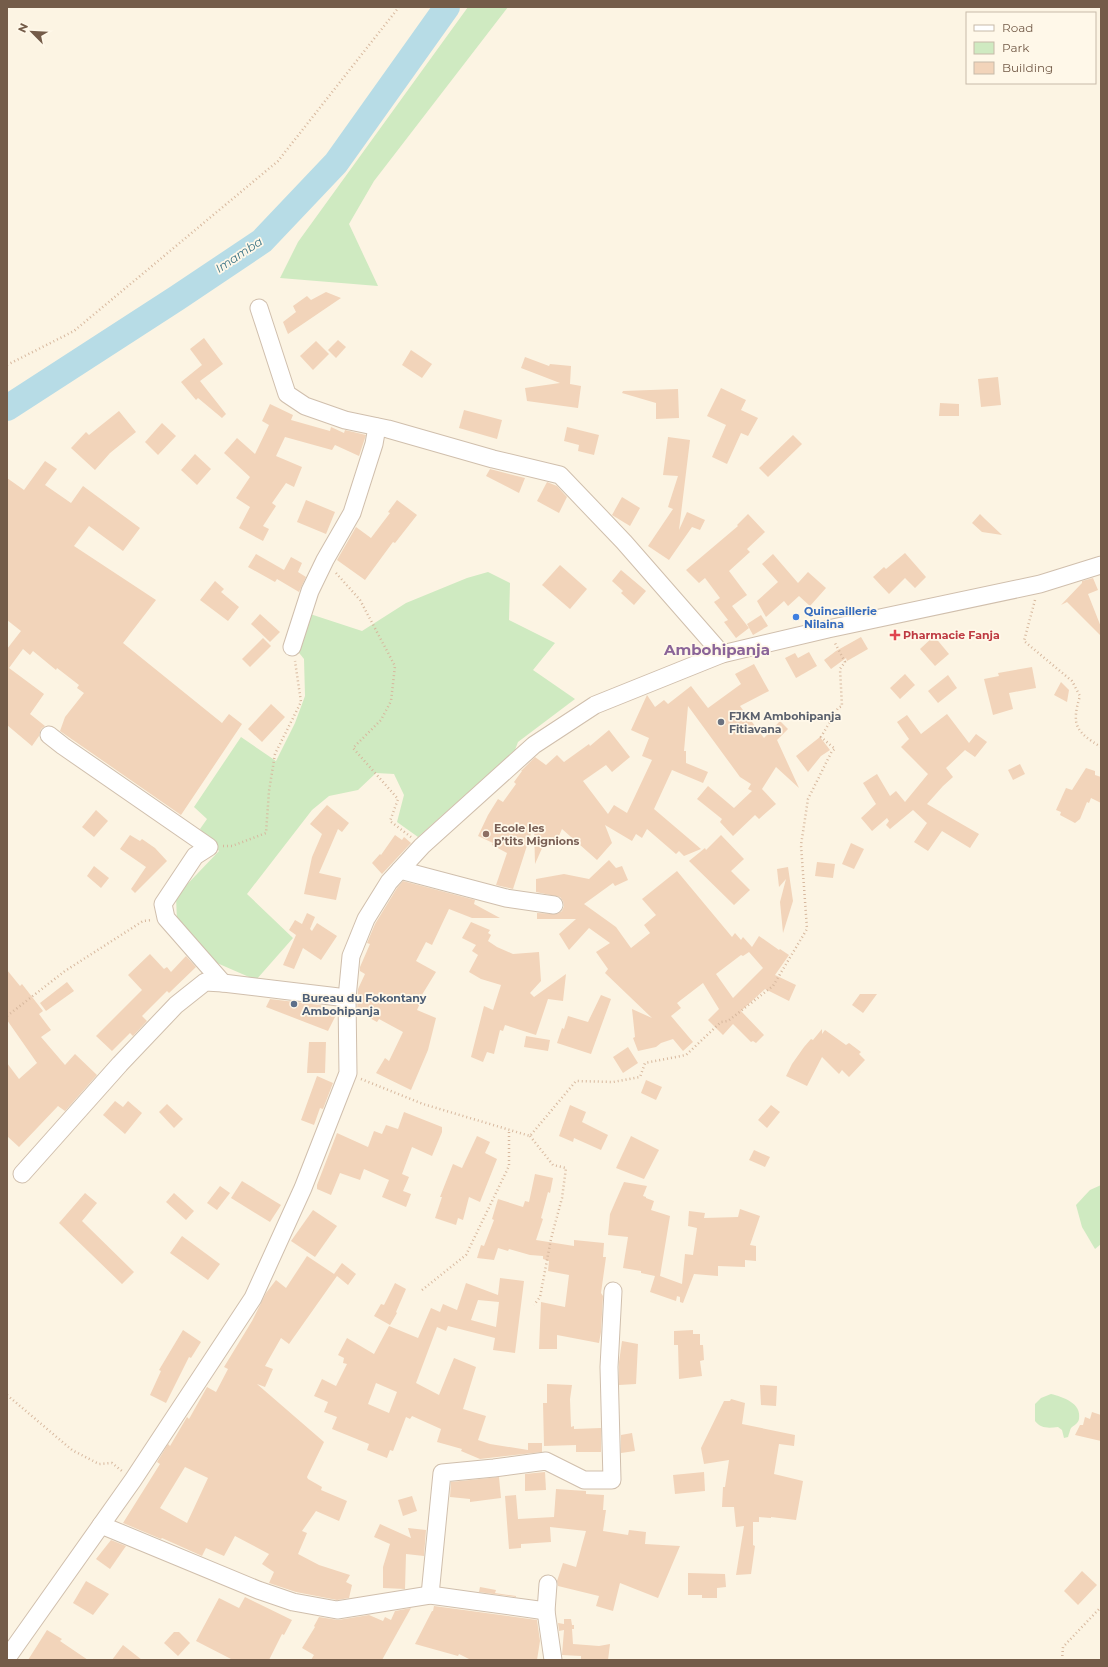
<svg xmlns="http://www.w3.org/2000/svg" width="1108" height="1667" viewBox="0 0 1108 1667" font-family="Montserrat,sans-serif">
	<style>
		.green { fill: #cfeac1 }
		.lines { fill: none; stroke-linecap: round; stroke-linejoin: round }
		.river { stroke: #b7dce6; stroke-width: 26 }
		.building { fill: #f2d4ba; fill-rule: evenodd }
		.minor-casing { stroke: #d0bfad; stroke-width: 19 }
		.path { stroke: #d7b89e; stroke-width: 2.5; stroke-dasharray: 1 3; stroke-linecap: butt }
		.minor { stroke: #fff; stroke-width: 17 }
		.shop-dot { fill: #3f7fe0; stroke: #fff8e9; stroke-width: 1.5 }
		.health-dot { fill: #e0444e; stroke: #fff8e9; stroke-width: 1.5 }
		.worship-dot { fill: #6b7280; stroke: #fff8e9; stroke-width: 1.5 }
		.education-dot { fill: #8d6e63; stroke: #fff8e9; stroke-width: 1.5 }
		.service-dot { fill: #5c6f8a; stroke: #fff8e9; stroke-width: 1.5 }
		.labels { text-anchor: middle; stroke-width: 3.5; stroke-linejoin: round; paint-order: stroke }
		.shop-label { font-size: 11px; font-weight: bold; fill: #366cbe; stroke: #fff8e9; text-anchor: start }
		.health-label { font-size: 11px; font-weight: bold; fill: #be3a42; stroke: #fff8e9; text-anchor: start }
		.worship-label { font-size: 11px; font-weight: bold; fill: #5b616d; stroke: #fff8e9; text-anchor: start }
		.education-label { font-size: 11px; font-weight: bold; fill: #785e54; stroke: #fff8e9; text-anchor: start }
		.service-label { font-size: 11px; font-weight: bold; fill: #4e5e75; stroke: #fff8e9; text-anchor: start }
		.water-label { font-size: 12px; font-style: italic; fill: #427888; stroke: #fff8e9 }
		.district-label { font-size: 15px; font-weight: bold; fill: #8a6498; stroke: #fff8e9 }
	</style>
	<rect width="100%" height="100%" fill="#fcf4e3"/>
	<g class="green">
		<path d="M468,7h40l-134,174 -25,43 29,62 -98,-8 18,-36z"/>
		<path d="M488,572l22,11 -1,37 46,23 -22,27 42,29 -57,43 -3,8 -97,87 -21,-15 7,-27 -10,-21 -18,-1 -18,17 -29,6 -17,14 -65,84 46,44 -37,42 -46,-20 -33,-38 -1,-26 43,-45 -19,-22 7,-10 -13,-12 47,-70 35,24 19,-38 10,-27 -1,-37 -8,-10 8,-37 58,19 44,-28 61,-25z"/>
		<path d="M1101,1185v59l-6,5 -13,-22 -6,-22 14,-15z"/>
		<path d="M1051,1394c12,3 31,9 28,25 -1,5 -5,6 -8,9 -1,2 -2,6 -3,9l-4,1 -2,-8 -4,-3c-9,1 -17,2 -23,-6v-17l6,-6z"/>
	</g>
	<g class="lines">
		<path class="river" d="M7,408l170,-110 85,-57 74,-78 111,-156"/>
	</g>
	<g class="building">
		<path d="M326,292l15,6 -53,36 -5,-12 13,-10 -3,-6 14,-10 4,4z"/>
		<path d="M204,338l19,26 -23,17 26,33 -4,4 -24,-20 -2,2 -15,-18 21,-17 -12,-16z"/>
		<path d="M338,340l8,7 -10,11 -8,-8z"/>
		<path d="M316,341l13,13 -16,16 -13,-14z"/>
		<path d="M411,350l21,14 -10,14 -20,-13z"/>
		<path d="M525,357l24,9 1,-2 21,2 -1,18 11,2 -3,22 -51,-7 -2,-13 35,-5 -39,-15z"/>
		<path d="M998,377l3,28 -20,2 -3,-28z"/>
		<path d="M721,388l25,12 -5,10 17,8 -10,18 -7,-3 -14,31 -15,-7 14,-32 -19,-9z"/>
		<path d="M678,389l1,29 -23,1v-16l-34,-10 1,-2z"/>
		<path d="M940,403l19,1v12h-20z"/>
		<path d="M270,404l23,11 -2,5 39,11 1,-4 13,6 1,-3 21,5 -7,21 -24,-11 -3,5 -47,-13 -9,19 26,11 -8,20 -8,-4 -14,20 4,3 -13,20 6,3 -6,12 -24,-13 11,-21 -14,-9 14,-21 -26,-24 13,-15 18,16 14,-29 -7,-4z"/>
		<path d="M464,410l38,10 -5,19 -38,-11z"/>
		<path d="M119,411l17,21 -26,21 -15,17 -24,-22 15,-16 3,3z"/>
		<path d="M162,423l14,13 -18,19 -13,-13z"/>
		<path d="M567,427l32,8 -5,20 -16,-4 1,-6 -15,-4z"/>
		<path d="M793,435l9,9 -34,33 -9,-9z"/>
		<path d="M668,437l22,3 -11,90 8,-18 18,8 -5,10 -8,-3 -23,33 -21,-14 25,-37 -5,-2 10,-31 -15,-1z"/>
		<path d="M195,454l16,15 -14,16 -16,-15z"/>
		<path d="M45,461l12,8 -12,16 26,18 12,-17 57,42 -17,23 -34,-25 -15,20 82,54 -33,43 99,80 7,-9 13,10 -61,91 -121,-84 5,-14 19,-24 -7,-5 2,-3 -22,-17 -1,2 -23,-19 -3,4 -7,-6 -14,19 35,26 -14,20 15,12 -4,3 -2,7 -7,10 -25,-21v-76l14,-18 -14,-11v-142l17,12z"/>
		<path d="M490,469l35,9 -6,15 -33,-17z"/>
		<path d="M547,482l10,4 10,11 -8,16 -22,-12z"/>
		<path d="M622,497l18,11 -10,18 -18,-11z"/>
		<path d="M306,500l29,12 -9,22 -29,-12z"/>
		<path d="M397,500l20,15 -22,28 -2,-1 -28,38 -28,-20 19,-33 15,11 19,-25 -2,-1z"/>
		<path d="M748,514l17,18 -18,17 3,3 -21,19 18,24 -15,11 17,22 -13,10 -12,-16 4,-2 -14,-18 6,-4 -15,-20 -6,5 -13,-13 52,-44 -1,-1z"/>
		<path d="M980,514l5,5 17,16 -20,-3 -10,-9z"/>
		<path d="M905,553l21,24 -11,11 -10,-10 -16,16 -16,-17 11,-10 2,2z"/>
		<path d="M256,554l28,16 7,-13 11,6 -4,9 8,5 -7,15 -22,-13 -2,3 -27,-15z"/>
		<path d="M773,554l25,29 10,-11 18,16 -16,18 -11,-10 -11,10 -4,-5 -18,16 -9,-16 21,-19 -16,-18z"/>
		<path d="M560,565l27,24 -17,20 -28,-24z"/>
		<path d="M621,570l25,21 -12,14 -13,-12 2,-2 -11,-10z"/>
		<path d="M1093,578l5,12 -10,4 13,33v9l-34,-34 -6,3 21,-22v-2z"/>
		<path d="M215,581l9,8 -3,3 18,15 -11,14 -28,-21z"/>
		<path d="M260,614l20,18 -10,10 -19,-18z"/>
		<path d="M761,615l7,11 -15,9 -6,-11z"/>
		<path d="M934,636l15,18 -14,12 -15,-17z"/>
		<path d="M861,637l7,12 -21,12 -1,-3 -15,11 -7,-9 12,-9z"/>
		<path d="M263,638l8,8 -21,21 -8,-8z"/>
		<path d="M809,652l8,14 -21,12 -11,-20 10,-5 3,5z"/>
		<path d="M754,664l15,27 -29,15 24,32 16,-17 8,8 -11,11 22,48 -23,-21 -14,22 14,15 -17,15 -4,-4 -22,21 -13,-14 2,-3 -25,-20 11,-13 26,22 18,-17 -4,-2 3,-5 -11,-7 -52,-71 -4,45h2v12l22,9 -5,11 -31,-13 -18,39 47,40 -17,7 -5,-5 -3,3 -29,-25 -5,9 -6,-4 -4,7 -27,-16 7,18 -15,17 -35,-31 -8,18 -7,-3 -2,3 -2,-1 -8,18 -1,-40 -21,65 -17,-4 11,-32 -15,-8 1,-2 -15,-7 10,-21 10,-16 5,3 13,-18 -2,-2 8,-11h-1l14,-14 11,8 11,-10 7,7 25,-18 1,2 19,-16 21,27 -18,15 -6,-7 -23,16 25,33 6,-9 13,8 25,-53 -10,-4 7,-18 -18,-8 16,-35 8,12 9,-7 4,4 23,-18 17,22 33,-24 -6,-10z"/>
		<path d="M1032,667l4,21 -27,5 4,16 -20,6 -9,-36 15,-3 -1,-3z"/>
		<path d="M905,674l10,11 -15,14 -10,-11z"/>
		<path d="M948,675l9,13 -19,15 -10,-12z"/>
		<path d="M1061,682l8,8 -2,12 -13,-7z"/>
		<path d="M271,704l14,13 -23,25 -14,-13z"/>
		<path d="M947,714l22,29 7,-9 11,8 -12,15 -10,-7 -19,18 7,9 -10,9 -16,18 52,30 -9,14 -28,-17 -14,20 -14,-9 13,-19 -14,-13 -23,19 -4,-4 3,-4 -2,-3 -15,13 -11,-13 15,-14 -13,-21 14,-9 13,22 6,-5 9,11 23,-28 -27,-27 8,-8 -12,-17 10,-7 14,19z"/>
		<path d="M820,737l10,13 -9,6 -13,16 -12,-16z"/>
		<path d="M1020,764l5,10 -12,6 -5,-10z"/>
		<path d="M1086,768l9,3v4l6,2v26l-10,-5 -2,5 -2,-1 -7,17 -5,4 -15,-8 1,-3 -5,-2 10,-22 6,2z"/>
		<path d="M327,805l22,18 -7,9 -4,-3 -19,44 22,5 -5,22 -32,-6 8,-37 10,-23 -12,-10z"/>
		<path d="M96,810l12,11 -14,16 -12,-10z"/>
		<path d="M130,835l10,6 2,-2 13,9 12,13 -32,32 -4,-4 15,-22 -26,-18z"/>
		<path d="M395,835l7,5 2,-3 7,6 -29,31 -10,-11 8,-9 1,1z"/>
		<path d="M721,835l23,24 -13,12 19,19 -16,15 -45,-44 16,-13 1,2z"/>
		<path d="M851,843l13,6 -10,20 -12,-5z"/>
		<path d="M609,860l7,8 6,-2 6,14 -13,6 -2,-3 -29,21 32,23 15,21 19,-15 -6,-8 12,-10 -14,-16 35,-28 55,66 3,-4 6,7 2,-3 9,10 7,-11 20,14 1,-1 9,6 -14,20 21,10 -7,16 -24,-12 -24,22 23,24 -8,8 -3,-2 -2,1 -18,-18 -10,11 -15,-15 11,-11 -16,-26 -26,20 4,5 -10,8 22,26 -10,9 -10,-12 -12,4 -5,4 -18,4 -5,-13 2,-1 -3,-28 20,9 -47,-45 3,-4 -12,-17 14,-9 -21,-15 -20,22 -10,-16 17,-15h-39v-6l20,1 5,-3 2,-5 -1,-5 -3,-4 -24,-5v-13l28,-5 25,5zM749,952l14,16 -30,30 -17,-24 25,-19 2,1z"/>
		<path d="M817,862l18,2 -2,14 -18,-2z"/>
		<path d="M94,866l15,12 -8,10 -14,-12z"/>
		<path d="M788,867l5,34 -10,32 -3,-31 6,-23 -7,8 -2,-18z"/>
		<path d="M403,881l72,19 -1,4 26,14h-28l-23,-9 -17,36 -6,-3 -10,19 20,11 -16,26 2,1 -5,11 19,8 -8,32 -17,40 -35,-17 9,-15 4,3 14,-29 -24,-13 -2,3 -20,-11 1,-22 7,-15 -5,-3v-4l10,-23 -3,-1 8,-19 22,-36z"/>
		<path d="M307,913l8,4 -5,12 2,2 5,-8 20,13 -16,24 -18,-12 -9,21 -11,-4 13,-30 -7,-5 6,-10 7,4z"/>
		<path d="M471,922l19,8 -2,3 3,2 -3,6 9,6 16,7 26,-2 2,29 -11,12 4,4 32,-23 -3,27 -15,-2 -12,36 -31,-10 -2,6 -3,-1 -6,24 -7,-2 -4,10 -12,-5 13,-51 9,4 8,-25 -20,-6 -12,-7 9,-17 -6,-4 4,-6 -14,-7z"/>
		<path d="M150,954l14,15 3,-2 4,5 15,-16 10,11 -27,26 -2,-2 -25,25 5,5 -14,15 -3,-3 -18,18 -16,-15 46,-46 -14,-15z"/>
		<path d="M7,970l13,16 2,-2 21,27 -4,3 12,16 -10,7 24,28 10,-11 22,21 -32,36 -7,-5 -39,41 -12,-11v-73l12,16 18,-16 -30,-43z"/>
		<path d="M67,982l7,9 -28,20 -6,-8z"/>
		<path d="M860,994h17l-14,19 -11,-8z"/>
		<path d="M601,995l10,4 -20,55 -34,-11 5,-15 2,1 4,-13 20,6z"/>
		<path d="M270,999l50,6 17,8 -9,18 -62,-24z"/>
		<path d="M822,1029v5l3,-4 21,15 3,-2 12,9 -2,2 6,6 -16,17 -7,-7 -3,4 -17,-17 -15,29 -21,-10 6,-12 12,-17 7,-8 2,1z"/>
		<path d="M526,1036l24,4 -2,11 -24,-4z"/>
		<path d="M309,1042h17l-1,31h-18z"/>
		<path d="M628,1047l10,16 -15,10 -10,-16z"/>
		<path d="M317,1076l16,7 -10,26 -3,-1 -6,17 -13,-5z"/>
		<path d="M646,1080l16,7 -6,13 -15,-7z"/>
		<path d="M115,1101l8,6 5,-6 14,12 -17,21 -22,-19z"/>
		<path d="M167,1104l16,15 -9,9 -15,-16z"/>
		<path d="M570,1105l16,7 -4,10 26,13 -7,15 -27,-12 -1,4 -14,-6z"/>
		<path d="M771,1105l9,7 -13,16 -9,-8z"/>
		<path d="M404,1112l38,15v5l-10,24 -20,-9 -10,27 7,3 -6,14 8,3 -5,13 -24,-10 7,-17 -25,-11 -4,11 -20,-7 -9,22 -14,-6v-4l20,-52 31,14 6,-16 8,3 4,-9 12,4z"/>
		<path d="M477,1136l13,6 -5,11 12,6 -17,43 -11,-5 -6,23 -5,-2 -2,7 -21,-7 7,-21h-2l13,-33 9,4z"/>
		<path d="M631,1136l28,14 -15,29 -28,-11z"/>
		<path d="M754,1150l16,7 -5,10 -16,-7z"/>
		<path d="M535,1174l18,4 -3,15 -2,-1 -7,26 2,1 -7,21 38,6v-6l30,3 -1,14h3l-5,36 2,3 -2,36 -2,11 -42,-8v14h-18l2,-47 24,5 4,-32 -21,-4 1,-10 -6,-2v-3l-13,-1 -21,-6 -1,2 -10,-3 -4,12 -17,-2 4,-13 3,1 10,-26 -2,-1 6,-20 25,8 2,-6 4,1z"/>
		<path d="M242,1181l39,24 -11,17 -39,-24z"/>
		<path d="M624,1182l23,4 -4,10 3,1v1l8,3 -3,9 19,6 -10,60 22,8 3,-30 8,1 4,-27 -9,-2 1,-15 16,2 -1,5 34,-1 2,-8 20,7 -10,29 6,1v15l-11,-1v7l-27,-1v10l-24,-2 -11,29 -3,-1v-5l-3,-1 -1,5 -26,-9 5,-16 -14,-3v-2l-18,-3 5,-31 -20,-2 2,-21z"/>
		<path d="M220,1186l10,7 -13,17 -10,-7z"/>
		<path d="M85,1193l12,10 -15,18 52,51 -12,12 -63,-61z"/>
		<path d="M174,1193l20,18 -8,9 -20,-18z"/>
		<path d="M313,1210l24,16 -22,31 -24,-16z"/>
		<path d="M182,1236l38,28 -12,16 -38,-27z"/>
		<path d="M307,1256l27,18 8,-11 14,11 -8,11 -11,-9 -48,68 -8,-6 -16,28 8,3 -8,18 -8,-3 67,58 -17,35 1,2 14,8 -1,3 26,11 -8,20 -23,-10 -14,20 5,2 -9,21 21,11 31,10 -4,7 6,3 -3,13 -12,2 -41,-8 -27,-9 5,-11 -12,-8 7,-10 -34,-18 -11,20 -18,-8 -4,8 -40,-18 -1,1 -38,-16 37,-59 -3,-2 11,-18 2,2 17,-29 2,2 18,-32 9,5 12,-23 -4,-2 28,-46 14,-28 10,-13 10,8zM185,1467l23,11 -21,45 -27,-15z"/>
		<path d="M500,1278l24,3 -9,72 -22,-3 2,-12 -47,-12 -2,5 -9,-4 -21,56 23,12 15,-37 22,9 -13,42 23,7 -8,24 12,4 38,6v-7h14v9l-62,7 -19,-8 1,-2 -25,-7 4,-13 -29,-13 -2,3 -4,-2 -13,34 -3,-1 -3,8 -20,-8 2,-6 -37,-15 5,-12 -13,-5 4,-10 -14,-6 8,-17 14,7 11,-22 -4,-1 1,-5 -6,-3 9,-17 27,16 15,-28 29,12 13,-30 9,4 3,-8 14,6 9,-27 32,12zM478,1300l21,2 -3,25 -25,-7zM376,1383l21,9 -8,21 -21,-9z"/>
		<path d="M395,1283l11,6 -10,23 1,1 -7,12 -16,-9 7,-12 3,1z"/>
		<path d="M183,1330l18,12 -10,16 -2,-1 -23,46 -16,-8 11,-24 -2,-1z"/>
		<path d="M693,1330v4h7v11h3l1,15 -4,1 2,15 -23,3 -1,-34h-4v-14z"/>
		<path d="M622,1341l16,3 -2,40 -17,1v-23z"/>
		<path d="M547,1384l25,1 -2,14 1,28 3,-1v3l27,-1v24h-25v-7l-32,1 -1,-43h4z"/>
		<path d="M760,1385l17,1 -1,20 -15,-1z"/>
		<path d="M731,1399l14,4 -3,21 53,11 -1,11 -15,-2 -5,30 29,7 -7,39 -25,-3v1l-12,-1v5h-6v23l2,1 -4,28 -15,1 8,-49 -8,1 -2,-20h-12l1,-20h2l4,-27 -25,4 -3,-16 23,-47h6z"/>
		<path d="M1092,1412l9,3v26l-26,-6 5,-10h3l2,-8 5,2z"/>
		<path d="M632,1433l3,18 -14,2v-18z"/>
		<path d="M545,1472l1,18 -21,1v-17z"/>
		<path d="M704,1472l1,19 -30,3 -2,-19z"/>
		<path d="M499,1477l2,21 -31,4v-3l-20,-2 1,-15z"/>
		<path d="M556,1489l30,2v3l18,1 -1,15h3l-3,21 25,4 1,-5 17,2 -1,12 35,2 -22,52 -38,-15 -7,28 -17,-5 3,-10 -41,-10 -1,-5 6,-18 13,4 10,-36 -36,-4 1,15 -30,2v4l-12,1 -4,-53 11,-1 2,24 36,-2z"/>
		<path d="M412,1496l5,15 -14,5 -5,-16z"/>
		<path d="M380,1524l31,14 -3,-10 18,2 -2,26 -18,-2 -1,35 -22,-1v-21l7,-23 -16,-7z"/>
		<path d="M111,1540l15,6 -16,23 -14,-10z"/>
		<path d="M1082,1571l15,14 -19,20 -14,-14z"/>
		<path d="M688,1573l37,1 1,13 -9,1v10h-15v-3h-14z"/>
		<path d="M86,1581l23,13 -16,21 -20,-12z"/>
		<path d="M480,1587l16,3 -1,3 21,3v1l-37,-5z"/>
		<path d="M245,1597l47,23 -8,15 -2,-1 -13,26h-36l-37,-19 23,-43 20,10z"/>
		<path d="M434,1606l103,14 3,21 -3,19h-66l-12,-6 -1,2 -43,-12 17,-33h1z"/>
		<path d="M411,1608l-29,52h-71l3,-5 -12,-7 13,-21 -1,-1 5,-9 19,3 31,-5 14,6 2,-4 6,3 4,-9z"/>
		<path d="M564,1619h7l1,6h2v4h-2l1,15 26,2 11,-2 -2,16h-27v-4l-19,-1 2,-25 -5,1 -1,-8 6,1z"/>
		<path d="M47,1630l15,9 -2,2 28,19h-60z"/>
		<path d="M174,1632h5l11,11 -12,13 -14,-13z"/>
		<path d="M123,1645l19,15h-30z"/>
	</g>
	<g class="lines">
		<g class="minor-casing">
			<g id="minor">
				<path d="M259,308l28,86 18,12 40,14 43,9 105,30 67,16 64,67 98,112"/>
				<path d="M292,647l18,-56 15,-31 27,-47 22,-69 3,-17"/>
				<path d="M49,735l14,11 146,101 -14,9 -32,48 3,14 57,65"/>
				<path d="M400,870l106,28 48,7"/>
				<path d="M22,1174l98,-110 56,-59 29,-23 18,1 124,15"/>
				<path d="M101,1525l157,65 35,12 44,8 93,-15 116,16"/>
				<path d="M548,1584l-2,27 7,49"/>
				<path d="M430,1595l12,-122 52,-5 52,-7 38,19h28l-3,-113 4,-76"/>
				<path d="M7,1658l126,-178 120,-182 50,-110 45,-115 -1,-75 4,-42 15,-37 23,-37 33,-36 112,-101 61,-40 127,-51 106,-25 212,-45 61,-19"/>
			</g>
		</g>
		<g class="path">
			<path d="M7,365l67,-34 204,-170 121,-154"/>
			<path d="M336,573l24,27 35,66 -4,35 -10,19 -28,28 45,51 -8,22 21,16"/>
			<path d="M1035,600l-11,41 48,40 8,15c-9,29 -4,36 21,51"/>
			<path d="M223,846h9l34,-13 3,-42 6,-37 26,-52 -6,-41"/>
			<path d="M7,1016l58,-45 78,-50 9,-1"/>
			<path d="M361,1079l62,25 107,32 46,-55 37,1 27,-5 5,-14 41,-8 35,-33 7,-1 45,-35 34,-57 -6,-84 7,-46 24,-48 3,-2 -14,-12 17,-29 4,-2 -2,-37 5,-7 -10,-19"/>
			<path d="M530,1136l23,29 13,3 -4,30 -11,41 -11,58 -6,8"/>
			<path d="M422,1290l44,-35 43,-89v-36"/>
			<path d="M7,1395l65,55 27,14 13,-1 10,8"/>
			<path d="M1062,1660l1,-13 38,-40"/>
		</g>
		<use href="#minor" class="minor"/>
	</g>
	<circle class="shop-dot" cx="796" cy="617" r="4"/>
	<path class="health-dot" d="M893 629h4v4h4v4h-4v4h-4v-4h-4v-4h4z"/>
	<circle class="worship-dot" cx="721" cy="722" r="4"/>
	<circle class="education-dot" cx="486" cy="834" r="4"/>
	<circle class="service-dot" cx="294" cy="1004" r="4"/>
	<g class="labels">
		<g class="shop-label">
			<text x="804" y="615">Quincaillerie<tspan x="804" dy="13">Nilaina</tspan></text>
		</g>
		<g class="health-label">
			<text x="903" y="639">Pharmacie Fanja</text>
		</g>
		<g class="worship-label">
			<text x="729" y="720">FJKM Ambohipanja<tspan x="729" dy="13">Fitiavana</tspan></text>
		</g>
		<g class="education-label">
			<text x="494" y="832">Ecole les<tspan x="494" dy="13">p’tits Mignions</tspan></text>
		</g>
		<g class="service-label">
			<text x="302" y="1002">Bureau du Fokontany<tspan x="302" dy="13">Ambohipanja</tspan></text>
		</g>
		<g class="water-label">
			<text transform="translate(239 255) rotate(-34)" y="4">Imamba</text>
		</g>
		<g class="district-label">
			<text x="717" y="655">Ambohipanja</text>
		</g>
	</g>
	<rect width="1108" height="1667" fill="none" stroke="#745c49" stroke-width="16"/>
	<rect x="966" y="12" width="130" height="72" fill="#fff8e9" stroke="#c7baa9"/>
	<rect x="974" y="25" width="20" height="6" fill="#ffffff" stroke="#c7baa9"/>
	<text x="1002" y="32" font-size="12" fill="#745c49">Road</text>
	<rect x="974" y="42" width="20" height="12" fill="#cfeac1" stroke="#c7baa9"/>
	<text x="1002" y="52" font-size="12" fill="#745c49">Park</text>
	<rect x="974" y="62" width="20" height="12" fill="#f2d4ba" stroke="#c7baa9"/>
	<text x="1002" y="72" font-size="12" fill="#745c49">Building</text>
	<g transform="translate(32 32) rotate(294)" stroke="#fff8e9" stroke-width="3" paint-order="stroke">
	<path d="M0-3L7 15L0 10L-7 15Z" fill="#745c49"/>
	<text y="-6" font-size="11" font-weight="bold" text-anchor="middle" fill="#745c49">N</text>
	</g>
</svg>
